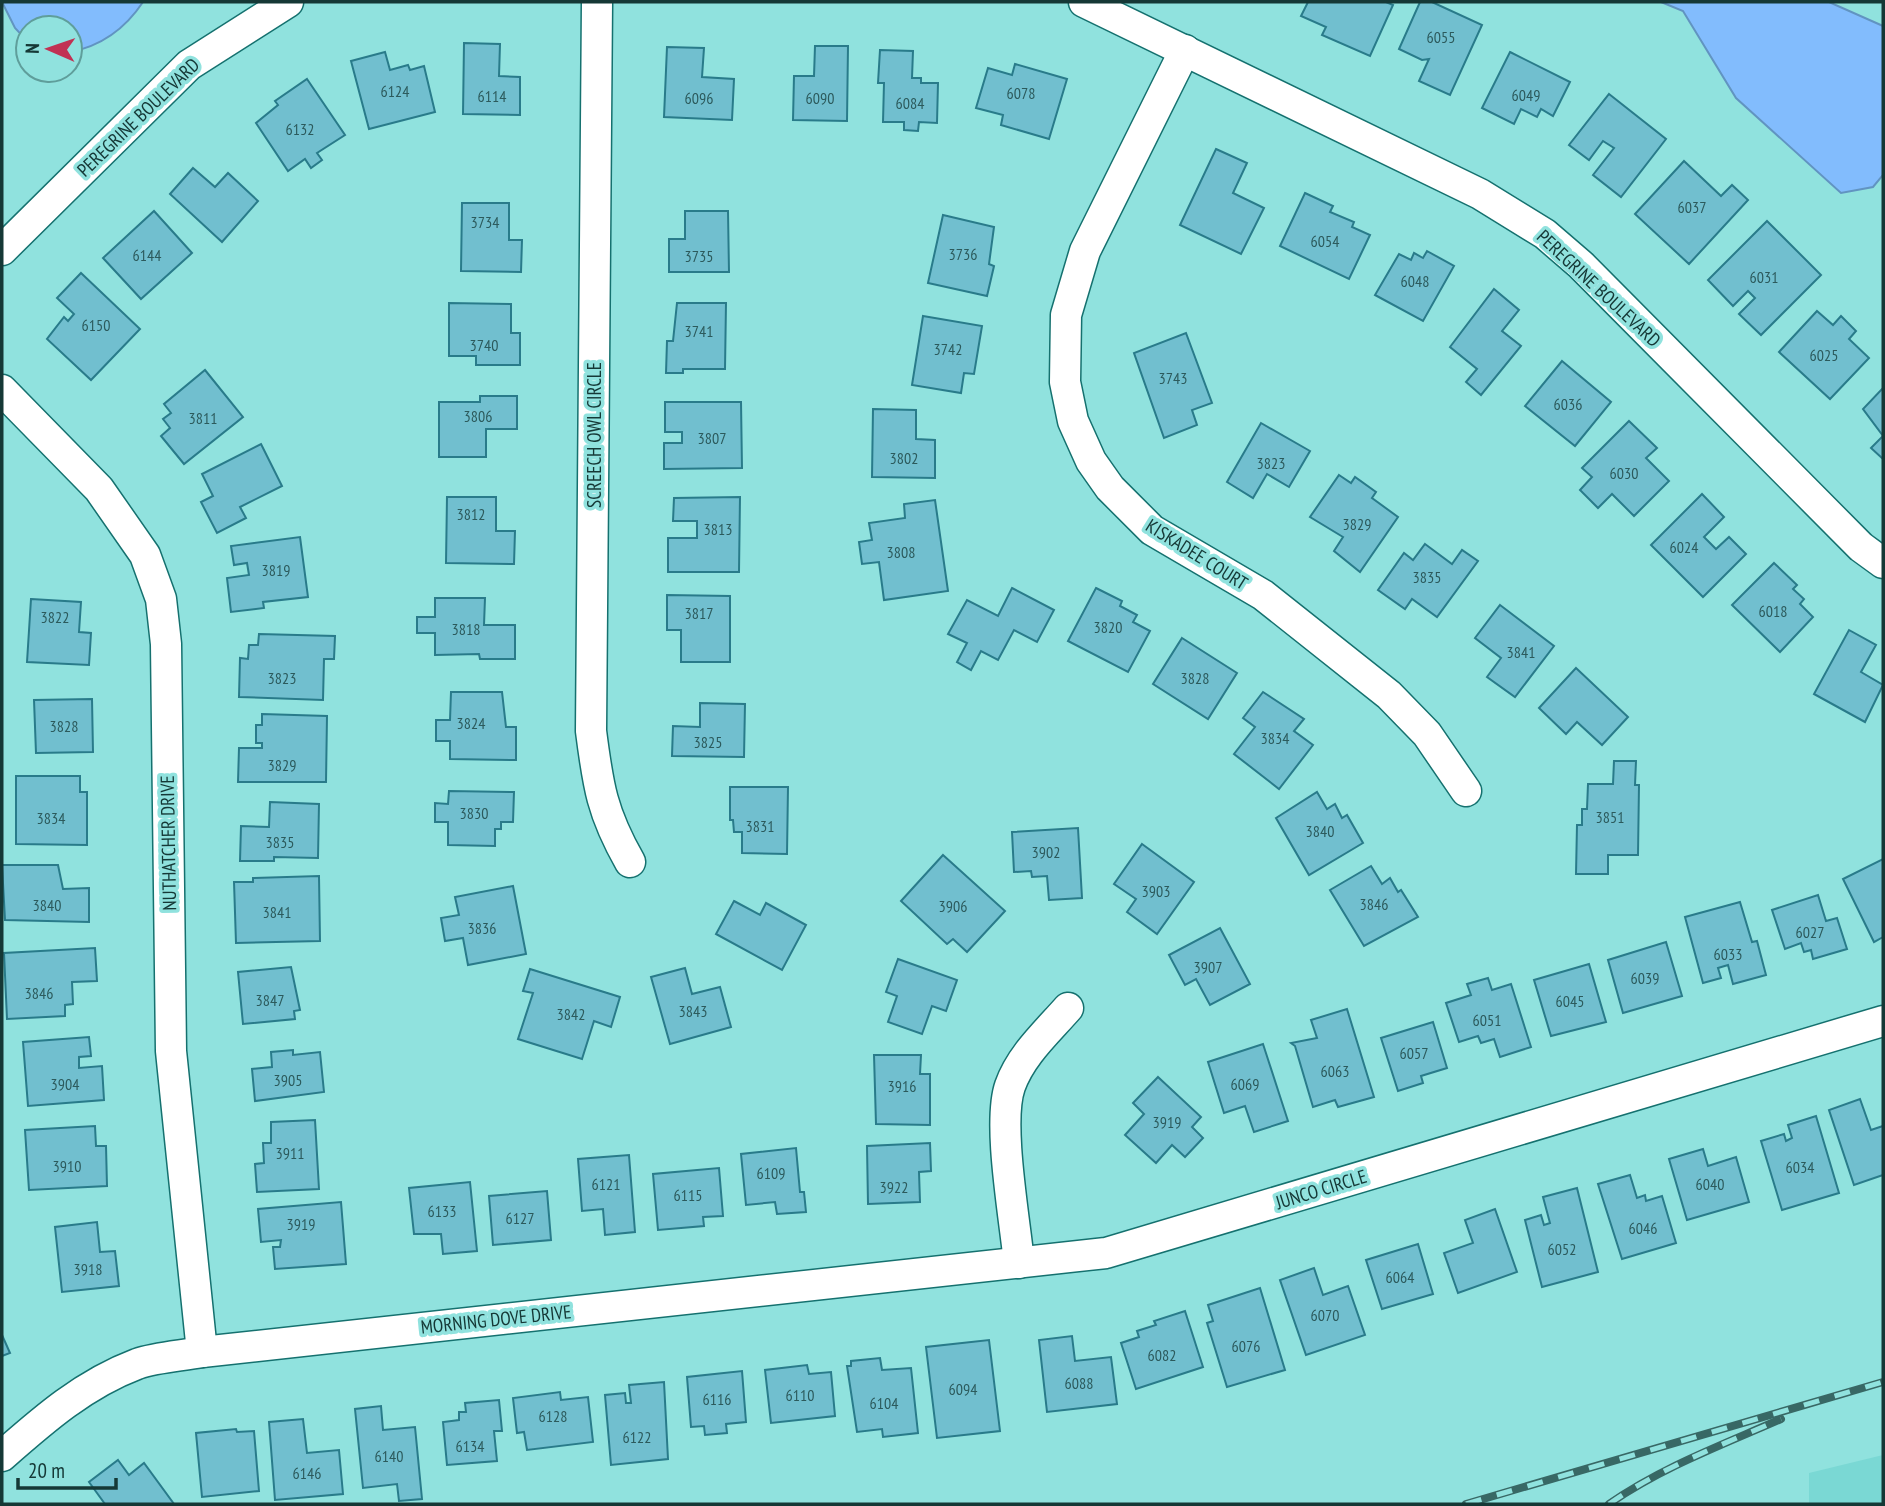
<svg xmlns="http://www.w3.org/2000/svg" width="1885" height="1506" viewBox="0 0 1885 1506" font-family="'PT Sans Narrow',sans-serif">
	<style>
		.built { fill: #7ad8d4 }
		.water { fill: #82bcfd; stroke: #6194c1; stroke-width: 2 }
		.building { fill: #71bfcf; stroke: #297b8a; stroke-width: 2 }
		.lines { fill: none; stroke-linecap: round; stroke-linejoin: round }
		.street-casing { stroke: #15716f; stroke-width: 33 }
		.street { stroke: #fff; stroke-width: 30 }
		.rail-casing { stroke: #386865; stroke-width: 8 }
		.rail { stroke: #90e2de; stroke-width: 5; stroke-dasharray: 16; stroke-linecap: butt }
		.labels { text-anchor: middle; stroke-width: 7; stroke-linejoin: round; paint-order: stroke }
		.number-label { font-size: 16px; fill: #2c5a5c }
		.street-label { font-size: 19px; fill: #153836; stroke: #90e2de }
	</style>
	<rect width="100%" height="100%" fill="#90e2de"/>
	<path class="built" d="M1883,1455v49h-74v-31z"/>
	<g class="water">
		<path d="M2,2h141c-18,27 -41,44 -73,50v-24h-42v14l-13,-14z"/>
		<path d="M1661,2h168l54,24v149l-10,12 -32,6 -105,-95 -53,-87z"/>
	</g>
	<g class="building">
		<path d="M1308,2h78l7,3 -23,51 -48,-21 4,-8 -25,-11z"/>
		<path d="M1420,2h12l50,23 -32,70 -31,-14 10,-22 -7,1 -23,-11z"/>
		<path d="M464,43l36,1 -1,32 21,1v38l-57,-1z"/>
		<path d="M815,46h33l-1,75 -54,-1 1,-44h20z"/>
		<path d="M667,47l37,1 -2,29 32,2 -2,41 -68,-3z"/>
		<path d="M880,50l33,1 -1,27h9v5h17l-1,40 -18,-1 -1,9 -14,-1v-8h-21l1,-39h-6z"/>
		<path d="M385,52l5,18 18,-5 2,5 14,-4 11,46 -66,17 -18,-68z"/>
		<path d="M1510,52l60,30 -17,34 -12,-7 -4,8 -16,-8 -7,15 -32,-16z"/>
		<path d="M1015,64l52,15 -18,60 -48,-14 2,-10 -27,-7 12,-40 24,7z"/>
		<path d="M307,79l38,56 -28,18 5,7 -11,8 -6,-9 -17,12 -32,-48 22,-18 -3,-4z"/>
		<path d="M1609,94l57,45 -45,58 -28,-22 21,-27 -11,-7 -14,19 -20,-15z"/>
		<path d="M1216,149l31,14 -14,30 31,15 -23,46 -61,-29z"/>
		<path d="M1684,161l37,35 11,-11 16,15 -59,64 -54,-50z"/>
		<path d="M193,168l22,19 13,-14 30,28 -36,41 -52,-48z"/>
		<path d="M1305,193l28,13 -3,6 24,10 -2,5 18,8 -21,44 -69,-33z"/>
		<path d="M462,203h47v37h13l-1,32 -60,-1z"/>
		<path d="M154,211l38,42 -51,46 -38,-41z"/>
		<path d="M685,211h43l1,61h-60v-33h16z"/>
		<path d="M943,215l51,12 -5,37 5,2 -7,30 -59,-13z"/>
		<path d="M1767,221l54,54 -60,60 -22,-21 16,-16 -7,-7 -15,15 -25,-26z"/>
		<path d="M1427,251l27,15 -31,55 -48,-26 24,-41 12,6 3,-7 9,5z"/>
		<path d="M81,273l59,56 -49,51 -44,-41 17,-22 4,4 6,-7 -17,-16z"/>
		<path d="M1494,289l25,21 -17,21 19,15 -40,49 -15,-13 11,-13 -27,-22z"/>
		<path d="M449,303l62,1v29h9v32h-44v-9h-27z"/>
		<path d="M677,303h49l-1,66h-42v4h-17l1,-32h6z"/>
		<path d="M1817,311l16,14 8,-9 15,15 -7,8 20,19 -39,41 -51,-47z"/>
		<path d="M923,316l59,10 -8,48 -10,-1 -3,20 -49,-8z"/>
		<path d="M1186,333l26,70 -20,7 5,15 -33,13 -30,-85z"/>
		<path d="M1562,361l49,41 -36,44 -50,-40z"/>
		<path d="M205,370l38,47 -59,47 -23,-28 9,-8 -7,-9 8,-6 -7,-9z"/>
		<path d="M1883,388v71l-12,-11 12,-12 -20,-27z"/>
		<path d="M480,396h37v33h-31v28h-47v-55h41z"/>
		<path d="M665,402h76l1,66 -78,1v-26h18v-11h-17z"/>
		<path d="M873,409l43,1v29l19,1v38l-63,-1z"/>
		<path d="M1629,421l28,27 -11,10 23,23 -35,35 -22,-22 -14,14 -18,-18 12,-13 -10,-9z"/>
		<path d="M1261,423l49,28 -21,36 -22,-13 -14,24 -26,-16z"/>
		<path d="M261,444l21,42 -42,21 6,11 -29,15 -16,-31 12,-6 -11,-22z"/>
		<path d="M1339,475l12,8 4,-6 21,15 -4,6 26,19 -38,55 -26,-21 9,-14 -33,-20z"/>
		<path d="M1702,494l22,23 -20,20 12,12 13,-12 17,17 -43,43 -52,-52z"/>
		<path d="M447,497h49v34h19l-1,33 -68,-1z"/>
		<path d="M740,497l-1,75h-71v-34h29v-17h-24l1,-23z"/>
		<path d="M935,500l13,91 -64,9 -5,-38 -17,2 -3,-22 13,-2 -3,-17 36,-5 -1,-14z"/>
		<path d="M300,537l8,60 -45,5 1,6 -33,4 -4,-34 22,-3 -2,-12 -13,2 -3,-19z"/>
		<path d="M1425,544l27,20 10,-14 16,11 -41,56 -25,-18 -7,10 -27,-19 26,-37 9,7z"/>
		<path d="M1774,563l23,22 -4,4 11,10 -4,5 13,13 -33,35 -48,-47z"/>
		<path d="M1012,588l42,22 -17,32 -23,-12 -16,30 -17,-9 -10,19 -14,-8 10,-19 -19,-9 19,-34 31,16z"/>
		<path d="M1096,588l26,13 -2,5 17,9 -4,7 17,9 -22,41 -60,-31z"/>
		<path d="M667,595l63,1v66h-49v-32h-14z"/>
		<path d="M435,598h50l-1,27h31v34h-35l-1,-5 -44,1v-22h-18v-16h18z"/>
		<path d="M31,599l50,3 -2,30 12,1 -2,32 -62,-3z"/>
		<path d="M1500,605l54,41 -39,51 -28,-20 14,-19 -26,-20z"/>
		<path d="M1849,630l27,15 -15,27 22,13 -18,37 -51,-28z"/>
		<path d="M259,634l76,2 -1,23h-10l-1,41 -84,-3 1,-39 8,1 1,-14h9z"/>
		<path d="M1182,638l55,35 -29,46 -55,-35z"/>
		<path d="M1576,668l52,49 -26,28 -25,-23 -11,12 -27,-26z"/>
		<path d="M451,692h51l4,35h10v33l-66,-1v-18h-14v-21h14z"/>
		<path d="M1263,692l41,27 -10,12 19,14 -34,44 -45,-35 21,-27 -12,-9z"/>
		<path d="M92,699l1,53 -57,1 -2,-53z"/>
		<path d="M700,703l45,1 -1,53 -72,-1 1,-30 27,1z"/>
		<path d="M262,714l65,2 -1,66h-88l1,-34h23v-5h-6v-18h6z"/>
		<path d="M1614,761h22l-1,24h4l-1,70h-30v19h-32l1,-49h5v-16h5l1,-25h25z"/>
		<path d="M16,776h64v16h7v53l-71,-1z"/>
		<path d="M730,787h58l-1,67 -45,-1v-21h-8l-1,-12h-3z"/>
		<path d="M449,791l65,1 -1,30h-12v7h-6v17l-47,-1v-23h-13v-19l13,1z"/>
		<path d="M1317,792l10,17 8,-5 7,14 5,-3 16,28 -54,32 -33,-57z"/>
		<path d="M270,802l49,2 -1,54 -44,-1v4h-34l1,-35 28,1z"/>
		<path d="M1078,828l4,70 -33,2 -2,-24 -15,1 -1,-6 -17,1 -2,-40z"/>
		<path d="M1142,844l52,38 -37,52 -30,-22 9,-13 -22,-15z"/>
		<path d="M943,855l62,56 -38,41 -14,-13 -6,5 -46,-43z"/>
		<path d="M1883,859v78l-9,5 -31,-63z"/>
		<path d="M2,865h56l5,24 26,-1v34l-84,-2z"/>
		<path d="M1371,866l11,18 8,-6 8,14 3,-2 17,27 -54,29 -34,-56z"/>
		<path d="M319,876l1,65 -84,2 -2,-61h19v-4z"/>
		<path d="M513,886l13,68 -58,11 -5,-27 -18,3 -4,-23 18,-3 -4,-18z"/>
		<path d="M1818,895l8,26 11,-3 10,31 -34,10 -2,-9 -7,2 -3,-9 -16,6 -13,-39z"/>
		<path d="M734,901l26,14 6,-12 40,22 -24,45 -66,-36z"/>
		<path d="M1740,902l12,40 5,-1 9,34 -33,9 -5,-19 -10,3 3,10 -18,5 -18,-66z"/>
		<path d="M1220,928l30,56 -40,21 -14,-26 -11,6 -16,-30z"/>
		<path d="M1666,942l16,54 -59,17 -15,-53z"/>
		<path d="M95,948l2,33 -25,1 1,22 -8,1v11l-58,3 -3,-66z"/>
		<path d="M898,959l59,21 -11,31 -14,-5 -10,28 -34,-12 9,-26 -11,-4z"/>
		<path d="M1589,964l17,58 -55,14 -17,-56z"/>
		<path d="M291,967l9,43 -6,1 1,8 -52,5 -5,-52z"/>
		<path d="M685,968l7,26 28,-7 11,40 -61,17 -19,-67z"/>
		<path d="M530,969l90,28 -9,30 -17,-6 -12,38 -64,-20 15,-46 -10,-2z"/>
		<path d="M1488,978l4,12 19,-6 20,63 -31,10 -6,-18 -13,4 -3,-7 -19,6 -13,-39 25,-8 -4,-11z"/>
		<path d="M1347,1009l27,88 -36,10 -3,-7 -22,7 -18,-61 -4,-3 26,-5 -6,-18z"/>
		<path d="M1433,1022l14,46 -26,8 2,7 -25,8 -17,-53z"/>
		<path d="M89,1037l2,19 -12,1v11l23,-2 2,34 -76,6 -5,-64z"/>
		<path d="M1263,1044l25,77 -34,11 -9,-26 -21,7 -16,-51z"/>
		<path d="M293,1050v5l27,-3 4,40 -69,9 -3,-32 20,-2 -1,-15z"/>
		<path d="M874,1055h47l-1,19h10v51l-54,-1z"/>
		<path d="M1158,1077l43,40 -9,10 11,11 -18,19 -13,-12 -16,18 -31,-28 19,-21 -11,-11z"/>
		<path d="M1860,1099l11,31 12,-4v49l-29,10 -25,-75z"/>
		<path d="M1816,1116l23,77 -57,17 -21,-69 23,-7 2,7 6,-3 -4,-13z"/>
		<path d="M315,1120l4,69 -62,3 -2,-28 9,-1 -1,-20h8v-21z"/>
		<path d="M95,1126l1,20h10l1,40 -78,4 -4,-60z"/>
		<path d="M930,1143l1,28 -12,1 1,30 -52,2 -1,-58z"/>
		<path d="M796,1148l4,44h4l2,20 -29,2 -2,-12 -29,3 -5,-51z"/>
		<path d="M1703,1149l5,17 28,-9 13,45 -62,18 -18,-61z"/>
		<path d="M629,1155l6,77 -30,3 -2,-26 -21,2 -4,-52z"/>
		<path d="M719,1168l4,48 -20,1 1,9 -46,4 -5,-56z"/>
		<path d="M1630,1175l7,23 8,-3 1,6 16,-5 14,47 -54,16 -24,-75z"/>
		<path d="M470,1182l7,69 -34,3 -2,-20h-27l-5,-46z"/>
		<path d="M1577,1188l21,84 -56,15 -17,-67 16,-5 3,10 6,-2 -7,-26z"/>
		<path d="M547,1191l4,49 -58,5 -4,-49z"/>
		<path d="M341,1202l5,62 -71,5 -2,-22h7l1,-7 -20,2 -3,-33z"/>
		<path d="M1495,1209l22,63 -59,21 -14,-40 29,-10 -8,-23z"/>
		<path d="M97,1222l3,30 15,-1 4,35 -57,6 -7,-65z"/>
		<path d="M1418,1244l15,50 -51,15 -16,-49z"/>
		<path d="M1314,1268l9,27 25,-9 17,49 -59,20 -26,-75z"/>
		<path d="M1260,1288l25,82 -58,17 -20,-64 6,-2 -5,-16z"/>
		<path d="M1185,1311l18,56 -67,22 -15,-46 18,-6 -2,-6 19,-6 -2,-4z"/>
		<path d="M2,1335l8,18 -8,3z"/>
		<path d="M1072,1336l3,25 36,-4 6,47 -70,8 -8,-72z"/>
		<path d="M989,1340l11,91 -63,7 -11,-91z"/>
		<path d="M880,1358l2,12 29,-2 7,65 -35,4 -1,-8 -25,3 -10,-66h4v-5z"/>
		<path d="M807,1365l2,9 22,-2 4,44 -64,7 -6,-53z"/>
		<path d="M742,1371l4,51 -20,2 1,9 -22,2 -1,-9 -13,1 -4,-50z"/>
		<path d="M664,1382l4,77 -57,6 -6,-70 20,-2 1,10h5l-2,-18z"/>
		<path d="M560,1392l1,8 27,-3 5,45 -66,8 -3,-18 -7,1 -4,-35z"/>
		<path d="M499,1400l3,31h-8l3,30 -50,4 -4,-43 16,-2v-8h7l-1,-9z"/>
		<path d="M381,1406l2,24 32,-3 7,72 -23,2 -2,-17 -34,4 -8,-79z"/>
		<path d="M303,1419l4,34 32,-3 4,44 -68,6 -6,-78z"/>
		<path d="M236,1429l1,3 17,-1 5,60 -57,6 -6,-64z"/>
		<path d="M118,1460l11,15 15,-12 30,41h-69l-16,-22z"/>
	</g>
	<g class="lines">
		<g class="street-casing">
			<g id="street">
				<path d="M597,2l-6,729c7,55 11,82 39,131"/>
				<path d="M1084,2l396,192 65,40 36,31 280,282 22,16"/>
				<path d="M1185,50l-100,201 -19,64 -1,67 8,39 18,40 19,27 42,42 111,65 126,100 38,39 39,57"/>
				<path d="M2,250l187,-185 99,-63"/>
				<path d="M2,390l97,99 46,66 16,44 5,45 5,407 31,301"/>
				<path d="M1019,1263c-4,-43 -22,-140 -9,-177 11,-31 37,-54 58,-78"/>
				<path d="M2,1456c42,-37 82,-72 135,-92 20,-7 44,-8 65,-12l904,-99 777,-232"/>
			</g>
		</g>
		<use href="#street" class="street"/>
		<g class="rail-casing">
			<g id="rail">
				<path d="M1466,1504l417,-122"/>
				<path d="M1609,1504c53,-37 113,-59 172,-85"/>
			</g>
		</g>
		<use href="#rail" class="rail"/>
	</g>
	<g class="labels">
		<g class="number-label">
			<text x="1441" y="43">6055</text>
			<text x="395" y="97">6124</text>
			<text x="1021" y="99">6078</text>
			<text x="1526" y="101">6049</text>
			<text x="492" y="102">6114</text>
			<text x="699" y="104">6096</text>
			<text x="820" y="104">6090</text>
			<text x="910" y="109">6084</text>
			<text x="300" y="135">6132</text>
			<text x="1692" y="213">6037</text>
			<text x="485" y="228">3734</text>
			<text x="1325" y="247">6054</text>
			<text x="963" y="260">3736</text>
			<text x="147" y="261">6144</text>
			<text x="699" y="262">3735</text>
			<text x="1764" y="283">6031</text>
			<text x="1415" y="287">6048</text>
			<text x="96" y="331">6150</text>
			<text x="699" y="337">3741</text>
			<text x="484" y="351">3740</text>
			<text x="948" y="355">3742</text>
			<text x="1824" y="361">6025</text>
			<text x="1173" y="384">3743</text>
			<text x="1568" y="410">6036</text>
			<text x="478" y="422">3806</text>
			<text x="203" y="424">3811</text>
			<text x="712" y="444">3807</text>
			<text x="904" y="464">3802</text>
			<text x="1271" y="469">3823</text>
			<text x="1624" y="479">6030</text>
			<text x="471" y="520">3812</text>
			<text x="1357" y="530">3829</text>
			<text x="718" y="535">3813</text>
			<text x="1684" y="553">6024</text>
			<text x="901" y="558">3808</text>
			<text x="276" y="576">3819</text>
			<text x="1427" y="583">3835</text>
			<text x="1773" y="617">6018</text>
			<text x="699" y="619">3817</text>
			<text x="55" y="623">3822</text>
			<text x="1108" y="633">3820</text>
			<text x="466" y="635">3818</text>
			<text x="1521" y="658">3841</text>
			<text x="282" y="684">3823</text>
			<text x="1195" y="684">3828</text>
			<text x="471" y="729">3824</text>
			<text x="64" y="732">3828</text>
			<text x="1275" y="744">3834</text>
			<text x="708" y="748">3825</text>
			<text x="282" y="771">3829</text>
			<text x="474" y="819">3830</text>
			<text x="1610" y="823">3851</text>
			<text x="51" y="824">3834</text>
			<text x="760" y="832">3831</text>
			<text x="1320" y="837">3840</text>
			<text x="280" y="848">3835</text>
			<text x="1046" y="858">3902</text>
			<text x="1156" y="897">3903</text>
			<text x="1374" y="910">3846</text>
			<text x="47" y="911">3840</text>
			<text x="953" y="912">3906</text>
			<text x="277" y="918">3841</text>
			<text x="482" y="934">3836</text>
			<text x="1810" y="938">6027</text>
			<text x="1728" y="960">6033</text>
			<text x="1208" y="973">3907</text>
			<text x="1645" y="984">6039</text>
			<text x="39" y="999">3846</text>
			<text x="270" y="1006">3847</text>
			<text x="1570" y="1007">6045</text>
			<text x="693" y="1017">3843</text>
			<text x="571" y="1020">3842</text>
			<text x="1487" y="1026">6051</text>
			<text x="1414" y="1059">6057</text>
			<text x="1335" y="1077">6063</text>
			<text x="288" y="1086">3905</text>
			<text x="65" y="1090">3904</text>
			<text x="1245" y="1090">6069</text>
			<text x="902" y="1092">3916</text>
			<text x="1167" y="1128">3919</text>
			<text x="290" y="1159">3911</text>
			<text x="67" y="1172">3910</text>
			<text x="1800" y="1173">6034</text>
			<text x="771" y="1179">6109</text>
			<text x="606" y="1190">6121</text>
			<text x="1710" y="1190">6040</text>
			<text x="894" y="1193">3922</text>
			<text x="688" y="1201">6115</text>
			<text x="442" y="1217">6133</text>
			<text x="520" y="1224">6127</text>
			<text x="301" y="1230">3919</text>
			<text x="1643" y="1234">6046</text>
			<text x="1562" y="1255">6052</text>
			<text x="88" y="1275">3918</text>
			<text x="1400" y="1283">6064</text>
			<text x="1325" y="1321">6070</text>
			<text x="1246" y="1352">6076</text>
			<text x="1162" y="1361">6082</text>
			<text x="1079" y="1389">6088</text>
			<text x="963" y="1395">6094</text>
			<text x="800" y="1401">6110</text>
			<text x="717" y="1405">6116</text>
			<text x="884" y="1409">6104</text>
			<text x="553" y="1422">6128</text>
			<text x="637" y="1443">6122</text>
			<text x="470" y="1452">6134</text>
			<text x="389" y="1462">6140</text>
			<text x="307" y="1479">6146</text>
		</g>
		<g class="street-label">
			<text transform="translate(138 117) rotate(-44)" y="7">PEREGRINE BOULEVARD</text>
			<text transform="translate(1599 288) rotate(43)" y="7">PEREGRINE BOULEVARD</text>
			<text transform="translate(594 435) rotate(-90)" y="7">SCREECH OWL CIRCLE</text>
			<text transform="translate(1197 554) rotate(32)" y="7">KISKADEE COURT</text>
			<text transform="translate(168 843) rotate(-91)" y="7">NUTHATCHER DRIVE</text>
			<text transform="translate(1321 1189) rotate(-17)" y="7">JUNCO CIRCLE</text>
			<text transform="translate(496 1319) rotate(-6)" y="7">MORNING DOVE DRIVE</text>
		</g>
	</g>
	<rect width="1885" height="1506" fill="none" stroke="#153836" stroke-width="7"/>
	<g transform="translate(49 49) rotate(272)"><circle r="33" fill="#90e2de" stroke="#5f9e9b" stroke-width="2"/>
	<path d="M0-5L12 26L0 18L-12 26Z" fill="#c13153"/>
	<text y="-10" font-size="19" font-weight="bold" text-anchor="middle" fill="#153836">N</text>
	</g>
	<path d="M18 1478v10h98v-10" fill="none" stroke="#153836" stroke-width="3.5"/>
	<text x="28" y="1478" font-size="21" fill="#153836" stroke="#90e2de" stroke-width="5" paint-order="stroke">20 m</text>
</svg>
